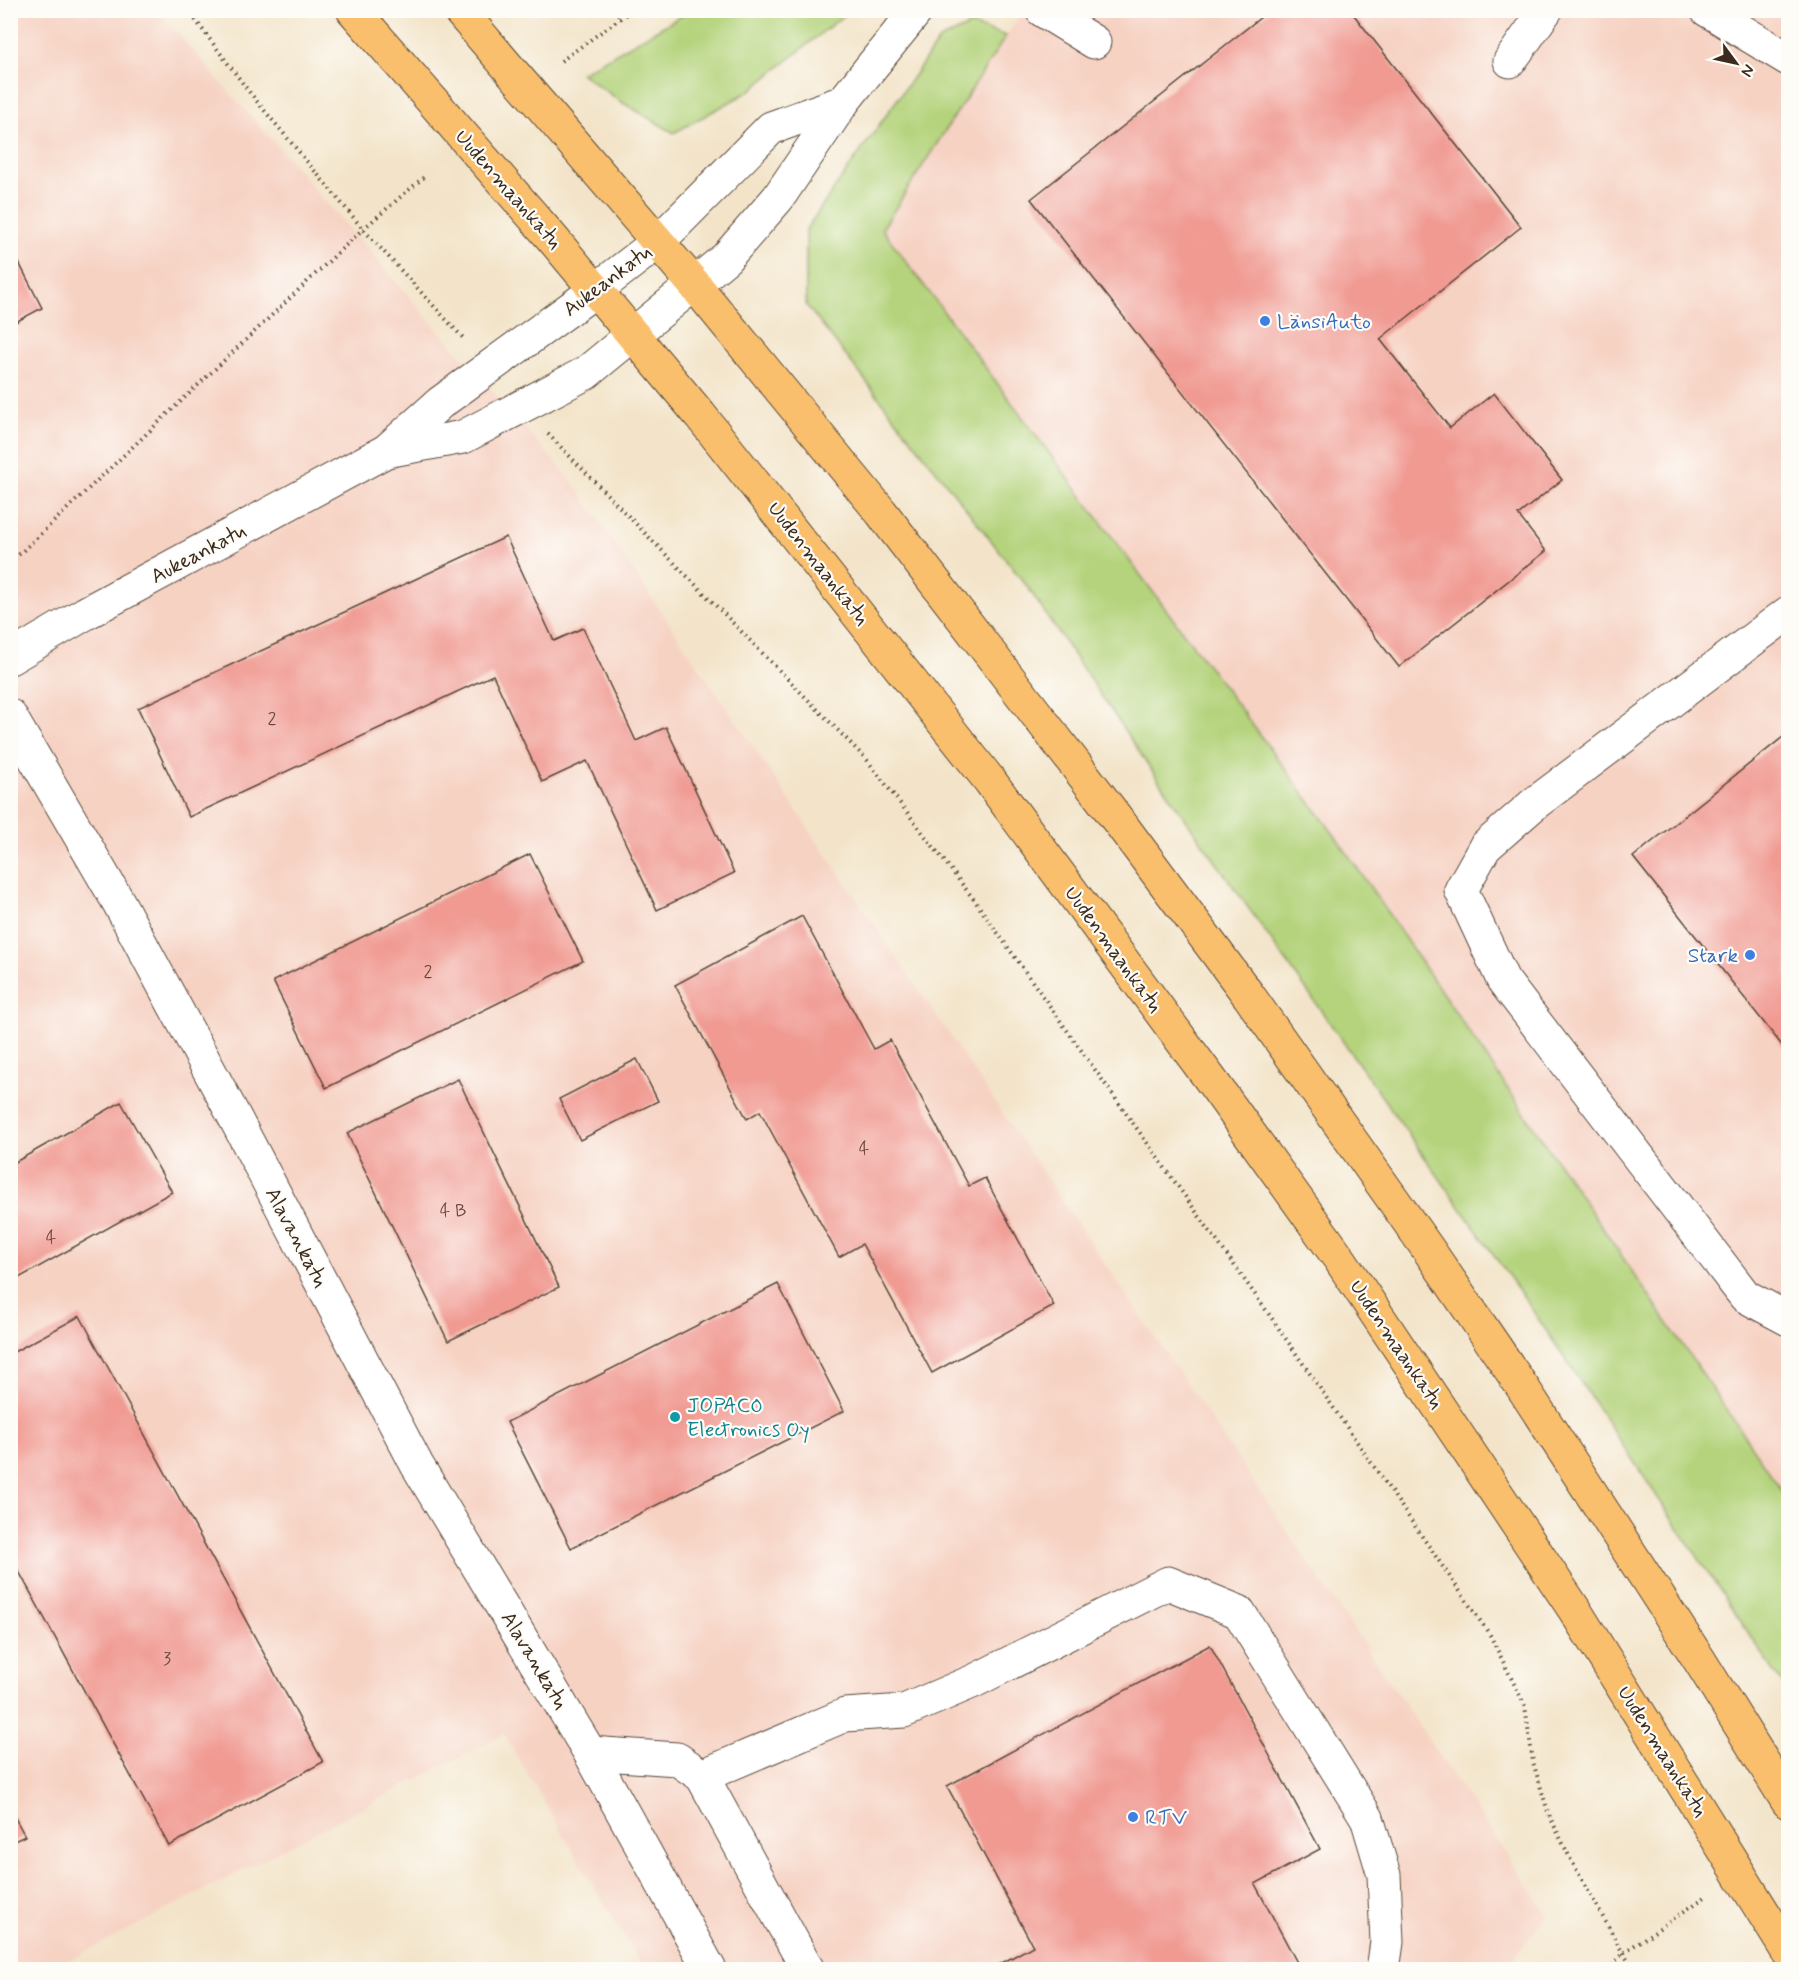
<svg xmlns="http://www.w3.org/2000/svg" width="1799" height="1980" viewBox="0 0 1799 1980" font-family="Mynerve,sans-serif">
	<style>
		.built { fill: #f6d2c3 }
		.green { fill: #b4d37b; stroke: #787e4c; stroke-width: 1.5 }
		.building { fill: #f09a92 }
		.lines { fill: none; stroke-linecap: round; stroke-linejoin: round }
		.minor-casing { stroke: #574638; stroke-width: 35 }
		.major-casing { stroke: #574638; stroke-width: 35 }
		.path { stroke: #574638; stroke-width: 4; stroke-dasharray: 1.5 4.5; stroke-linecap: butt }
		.minor { stroke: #fff; stroke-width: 33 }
		.major { stroke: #f9bf6d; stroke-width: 33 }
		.shop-dot { fill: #3f7fe0; stroke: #fdfcf7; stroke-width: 2 }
		.culture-dot { fill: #0f9aa8; stroke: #fdfcf7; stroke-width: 2 }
		.labels { text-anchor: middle; stroke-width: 4.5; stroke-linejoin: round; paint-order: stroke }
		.number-label { font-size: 18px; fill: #68463b }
		.street-label { font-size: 21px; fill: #3b2a1e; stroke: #fdfcf7 }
		.shop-label { font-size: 21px; fill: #366cbe; stroke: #fdfcf7; text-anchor: start }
		.culture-label { font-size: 21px; fill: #0d838f; stroke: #fdfcf7; text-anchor: start }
	</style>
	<rect width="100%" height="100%" fill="#fdfcf7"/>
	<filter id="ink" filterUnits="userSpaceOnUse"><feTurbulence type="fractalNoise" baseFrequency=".0167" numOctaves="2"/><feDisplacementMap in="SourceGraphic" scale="12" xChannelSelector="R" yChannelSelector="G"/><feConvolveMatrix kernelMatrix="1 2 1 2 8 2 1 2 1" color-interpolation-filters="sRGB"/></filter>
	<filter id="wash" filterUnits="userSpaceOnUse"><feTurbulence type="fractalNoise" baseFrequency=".008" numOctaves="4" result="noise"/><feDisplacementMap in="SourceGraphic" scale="24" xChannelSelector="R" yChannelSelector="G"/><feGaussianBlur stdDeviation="1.35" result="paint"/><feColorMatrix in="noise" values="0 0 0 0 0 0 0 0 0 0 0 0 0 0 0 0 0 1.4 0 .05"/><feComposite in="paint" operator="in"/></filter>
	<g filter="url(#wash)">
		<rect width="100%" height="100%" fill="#f3e4c9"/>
		<g class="built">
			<path d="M11,11h147l417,474 973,1430 -44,54h-861l-139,-235 -451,235 -42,1z"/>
			<path d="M1022,11h766v1489l-452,-663 -454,-608z"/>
		</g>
		<g class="green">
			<path d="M690,11v-1l159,1 -101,81 -74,41 -54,-32 -39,-28z"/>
			<path d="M971,25l35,11 -124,193 454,608 452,663v192l-263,-393 -360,-509 -139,-205 -220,-280v-76l133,-189z"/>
		</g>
		<g id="blocks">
			<g class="building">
				<path d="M1270,10h80l171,217 -141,112 70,89 44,-35 68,87 -44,35 28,36 -147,116 -368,-468z"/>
				<path d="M10,245l32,63 -32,17z"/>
				<path d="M506,537l48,104 29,-13 53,113 30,-14 68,146 -77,37 -70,-149 -45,21 -49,-107 -304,142 -51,-109z"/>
				<path d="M1788,733v320l-155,-196z"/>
				<path d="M530,854l53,107 -257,127 -53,-107z"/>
				<path d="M802,916l72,133 16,-9 79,146 16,-8 69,128 -122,67 -70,-129 -23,13 -79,-146 -13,8 -72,-134z"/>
				<path d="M637,1059l21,42 -78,39 -21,-41z"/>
				<path d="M458,1079l101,208 -111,54 -101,-208z"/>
				<path d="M121,1102l51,90 -162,91v-118z"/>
				<path d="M778,1284l66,127 -273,137 -64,-126z"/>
				<path d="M80,1316l243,446 -154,84 -159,-291v-201z"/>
				<path d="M1210,1645l110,204 -65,35 46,86h-312l44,-24 -86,-160z"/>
				<path d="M10,1809l15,27 -15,7z"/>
			</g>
		</g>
	</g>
	<g filter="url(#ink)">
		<use href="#blocks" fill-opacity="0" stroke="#574638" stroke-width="1.5"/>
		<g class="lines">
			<g class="minor-casing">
				<g id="minor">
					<path d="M1042,10l52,32"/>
					<path d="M1707,10l81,49"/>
					<path d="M1510,61l36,-51"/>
					<path d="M386,451l77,-14 123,-64 140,-115 52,-60 65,-96 74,-92"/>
					<path d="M1788,613l-254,191 -49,43 -24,43 42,90 242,316 43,23"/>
					<path d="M10,658l76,-45 300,-162 54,-48 156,-113 62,-48 113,-114 72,-26"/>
					<path d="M10,716l109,187 116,215 182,347 173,288"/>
					<path d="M702,1776l106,194"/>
					<path d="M710,1970l-120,-217 87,6 25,17 143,-61 59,-4 70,-30 194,-98 71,29 128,206 17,57 3,67 -4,28"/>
				</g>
			</g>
			<g class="major-casing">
				<g id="major">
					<path d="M353,10l199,228 148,177 290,366 226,306 123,171 235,351 214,343"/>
					<path d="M459,10l235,274 187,228 227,295 141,189 179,253 95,139 177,273 88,141"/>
				</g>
			</g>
			<g class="path">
				<path d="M188,10l62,83 113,136 102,111"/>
				<path d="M613,10l9,7"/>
				<path d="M561,61l71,-51"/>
				<path d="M548,434l319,326 108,141 291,409 224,325 35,71 8,56 16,53 22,45 52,93 11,17"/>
				<path d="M10,563l353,-334 61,-52"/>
				<path d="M1608,1970l15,-17 85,-58"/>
			</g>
			<use href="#minor" class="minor"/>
			<use href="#major" class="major"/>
		</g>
	</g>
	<g class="shop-dot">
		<circle cx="1265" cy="321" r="6"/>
		<circle cx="1750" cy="955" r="6"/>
		<circle cx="1133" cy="1817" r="6"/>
	</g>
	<circle class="culture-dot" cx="675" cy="1417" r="6"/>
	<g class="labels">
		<g class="number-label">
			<text x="272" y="724">2</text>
			<text x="428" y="977">2</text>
			<text x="864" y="1154">4</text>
			<text x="453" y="1216">4 B</text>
			<text x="51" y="1243">4</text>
			<text x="167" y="1664">3</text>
		</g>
		<g class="street-label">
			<text transform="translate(509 189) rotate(49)" y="7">Uudenmaankatu</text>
			<text transform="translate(607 280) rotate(-37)" y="7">Aukeankatu</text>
			<text transform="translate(198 553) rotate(-28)" y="7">Aukeankatu</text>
			<text transform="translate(819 563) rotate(52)" y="7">Uudenmaankatu</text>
			<text transform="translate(1114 949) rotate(54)" y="7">Uudenmaankatu</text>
			<text transform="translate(297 1237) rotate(62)" y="7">Alavankatu</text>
			<text transform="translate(1397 1344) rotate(56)" y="7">Uudenmaankatu</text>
			<text transform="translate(535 1660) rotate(59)" y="7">Alavankatu</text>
			<text transform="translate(1663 1751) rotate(58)" y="7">Uudenmaankatu</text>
		</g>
		<g class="shop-label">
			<text x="1277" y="328">LänsiAuto</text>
			<text x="1738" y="962" text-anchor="end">Stark</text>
			<text x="1145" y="1824">RTV</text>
		</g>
		<g class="culture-label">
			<text x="687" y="1412">JOPACO<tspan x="687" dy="24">Electronics Oy</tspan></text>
		</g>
	</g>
	<rect width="1799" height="1980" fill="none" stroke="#fdfcf7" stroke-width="36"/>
	<g transform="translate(1736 63) rotate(123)" stroke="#fdfcf7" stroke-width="4.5" paint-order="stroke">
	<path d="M0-4.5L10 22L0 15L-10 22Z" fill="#3b2a1e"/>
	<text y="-9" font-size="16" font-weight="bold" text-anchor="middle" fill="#3b2a1e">N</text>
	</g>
</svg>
